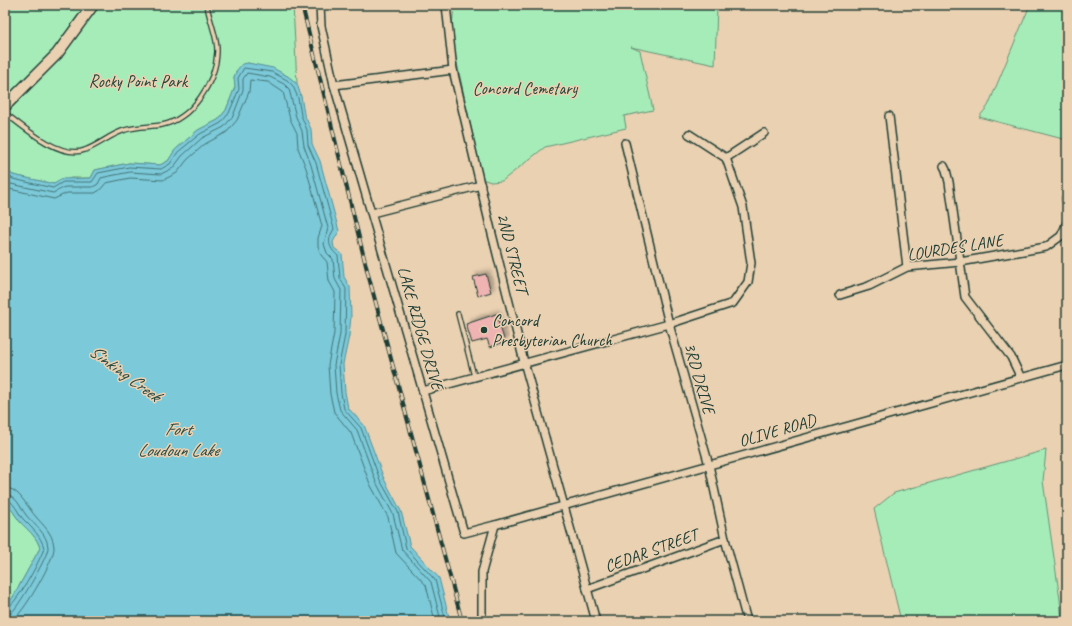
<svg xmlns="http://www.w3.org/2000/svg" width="1072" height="626" viewBox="0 0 1072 626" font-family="Caveat,sans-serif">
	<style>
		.green { fill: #a6ecb8; stroke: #629476 }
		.water { fill: #7bc9d9; stroke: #569197 }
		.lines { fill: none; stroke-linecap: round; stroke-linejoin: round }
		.shore { stroke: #447576; stroke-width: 1 }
		.building { fill: #efb3b2; stroke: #1f3d34; filter: url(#shadow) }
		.service-casing { stroke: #1f3d34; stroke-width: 6 }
		.minor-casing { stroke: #1f3d34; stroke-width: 10 }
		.secondary-casing { stroke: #1f3d34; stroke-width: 13 }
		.service { stroke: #ead1b2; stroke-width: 3.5 }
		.minor { stroke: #ead1b2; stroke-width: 7 }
		.secondary { stroke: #ead1b2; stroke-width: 10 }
		.rail-casing { stroke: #1f3d34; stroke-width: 4 }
		.rail { stroke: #ead1b2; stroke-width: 2.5; stroke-dasharray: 8; stroke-linecap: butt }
		.poi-dot { fill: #1f3d34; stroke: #ead1b2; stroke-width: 1.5 }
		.labels { text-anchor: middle; stroke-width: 3; stroke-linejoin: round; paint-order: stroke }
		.park-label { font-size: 17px; fill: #26463b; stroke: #ead1b2 }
		.street-label { font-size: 17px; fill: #1f3d34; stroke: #ead1b2 }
		.poi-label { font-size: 17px; fill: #1f3d34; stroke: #ead1b2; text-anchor: start }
		.water-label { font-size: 18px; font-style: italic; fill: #284b44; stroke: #ead1b2 }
	</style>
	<defs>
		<filter id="shadow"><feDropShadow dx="3.5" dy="-3.5" stdDeviation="2" flood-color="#0004"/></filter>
	</defs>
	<rect width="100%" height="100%" fill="#ead1b2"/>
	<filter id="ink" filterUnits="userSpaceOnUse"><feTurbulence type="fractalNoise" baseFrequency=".025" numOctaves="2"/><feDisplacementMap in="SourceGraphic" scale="8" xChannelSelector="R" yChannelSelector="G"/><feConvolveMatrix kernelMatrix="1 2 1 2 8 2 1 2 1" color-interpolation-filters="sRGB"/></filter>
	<g filter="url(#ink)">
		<g class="green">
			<path d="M5,5h80l-32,46 -48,49z"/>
			<path d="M98,5h195l4,79c-16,-16 -29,-15 -49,-21l-11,7 -3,7 1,10 -9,23 -8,10 -20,10 -23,20 -7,11 -8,4 -31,-2 -34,7 -4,8h-20l-17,6 -41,-9 -8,-6v-54l56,-58z"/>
			<path d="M447,5h270l-2,60 -84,-18 9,4 13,59 -29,6 2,12 -81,19 -43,34 -11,1 -9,-3 -31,-144 3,-28z"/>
			<path d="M1030,5h37v135l-88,-23 9,-11z"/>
			<path d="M1046,450l-3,31 17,119 2,21h-161l-27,-112 20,-16z"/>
			<path d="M5,502c7,6 10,14 16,21 7,7 16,14 19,25l-27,49 -8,11z"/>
		</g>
		<path class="water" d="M248,63l25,5 16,9 8,7 4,12 3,18 7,15 1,15 8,17 19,70 -6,11 1,6 8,6 2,23 6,10 1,29 -2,20 -6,28 2,28 3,16 16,17 20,54 17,32 9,35 29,32 11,43h-445v-13l8,-11 27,-49c-3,-11 -12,-18 -19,-25 -6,-7 -9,-15 -16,-21v-333l8,6 41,9 8,-5 29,-1 4,-8 34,-7 31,2 8,-4 7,-11 23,-20 20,-10 8,-10 9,-23 -1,-10 3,-7 5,-6z"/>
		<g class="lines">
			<g class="shore">
				<path d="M5,174l8,5 40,9 10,-6h29l6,-9 31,-6 32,2 9,-5 8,-12 22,-18 21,-11 8,-10 10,-24 -1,-11 6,-10 28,4 15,8 6,6 5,12 3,17 6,15 1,15 8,18 18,66c-7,11 -6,18 4,27l2,22 6,11 -1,46 -6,30 2,28 3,16 17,19 19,52 18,32 8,36 29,32 11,41"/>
				<path d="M5,180l6,4 42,9 12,-6h28l5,-3 3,-6 4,-1 25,-5 31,2 12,-6 9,-12 20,-18 22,-11 9,-11 10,-26v-11l4,-6 23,4 14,7 5,5 7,28 6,14 2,15 7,19 17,63 -4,16 3,9 6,6 2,20 6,11 -1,44 -6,31 2,28 4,17 17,20 19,52 17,32 9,36 29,32 10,39"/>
				<path d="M5,188l49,11 13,-6h28l5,-3 6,-7 24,-5 33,2 14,-7 10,-13 18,-16 22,-12 10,-12 12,-28 1,-12 18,2 15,10 7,27 7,14 1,15 8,20 16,58 -4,12v8l3,9 6,7 2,19 6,11 -1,41 -6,32 2,29 4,18 17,21 19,51 18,33 8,36 30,32 9,36"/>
				<path d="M5,488c12,0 18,12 25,21 8,13 23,21 24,38 1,12 -28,61 -38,70 -3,2 -7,3 -11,3"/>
				<path d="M5,494c11,1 15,13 21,21 8,10 21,18 22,32 1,8 -28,57 -35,64 -2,3 -5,3 -8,3"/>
				<path d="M5,499c9,1 13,15 19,21 8,8 17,16 20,28 -3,11 -29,60 -39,61"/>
			</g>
		</g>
		<g class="building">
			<path d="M486,274l5,18 -13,4 -5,-19z"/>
			<path d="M496,314l9,28 -15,5 -3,-8 -15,4 -6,-19z"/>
		</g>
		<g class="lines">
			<g class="service-casing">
				<g id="service">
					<path d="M5,113c18,14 56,47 80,37 14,-5 26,-16 40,-20 12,-4 25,-3 37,-5 30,-6 54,-43 55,-73 1,-14 -8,-32 -10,-47"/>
					<path d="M458,314l16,62"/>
				</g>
			</g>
			<g class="minor-casing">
				<g id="minor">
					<path d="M320,5l1,21 13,59 130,448 31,-8 -13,47v49"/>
					<path d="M446,5l7,65 38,160 33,132 72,259"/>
					<path d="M334,85l119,-15"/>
					<path d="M889,116l18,151"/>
					<path d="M625,143l44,181 40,141 16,74 22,82"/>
					<path d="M726,158l38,-25"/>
					<path d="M944,166l2,4 3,12 16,115 46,60 10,21"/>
					<path d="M1066,198l1,5"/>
					<path d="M372,213l109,-28"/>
					<path d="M840,295l29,-9 38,-19 53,-5 86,-15 15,-11 6,-13"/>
					<path d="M423,391l246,-67 64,-21 15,-21 3,-19 -8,-56 -17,-49 -37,-24"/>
					<path d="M495,525l572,-160"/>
					<path d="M587,589l138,-50"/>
				</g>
			</g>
			<g class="secondary-casing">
				<path id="secondary" d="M5,106l52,-52 36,-49"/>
			</g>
			<use href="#service" class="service"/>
			<use href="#minor" class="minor"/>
			<use href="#secondary" class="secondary"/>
			<g class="rail-casing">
				<path id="rail" d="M302,5l66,269 94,347"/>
			</g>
			<use href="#rail" class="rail"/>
		</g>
	</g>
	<circle class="poi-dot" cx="484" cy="330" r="4"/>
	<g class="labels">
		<g class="park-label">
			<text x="138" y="87">Rocky Point Park</text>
			<text x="525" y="94">Concord Cemetary</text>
		</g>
		<g class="street-label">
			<text transform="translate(955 247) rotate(-9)" y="6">LOURDES LANE</text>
			<text transform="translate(513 253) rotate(76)" y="6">2ND STREET</text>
			<text transform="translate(421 328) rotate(74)" y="6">LAKE RIDGE DRIVE</text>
			<text transform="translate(700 378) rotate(74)" y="6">3RD DRIVE</text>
			<text transform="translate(777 430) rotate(-16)" y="6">OLIVE ROAD</text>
			<text transform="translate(651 550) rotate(-20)" y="6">CEDAR STREET</text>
		</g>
		<g class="poi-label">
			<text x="492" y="326">Concord<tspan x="492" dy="20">Presbyterian Church</tspan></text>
		</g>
		<g class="water-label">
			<text transform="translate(125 373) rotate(36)" y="6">Sinking Creek</text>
			<text x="178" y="435">Fort<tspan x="178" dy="21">Loudoun Lake</tspan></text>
		</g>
	</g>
	<rect width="1072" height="626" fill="none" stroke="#ead1b2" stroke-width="20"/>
	<rect x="10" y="10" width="1052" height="606" fill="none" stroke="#1f3d34" stroke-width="1.5" filter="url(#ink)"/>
</svg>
